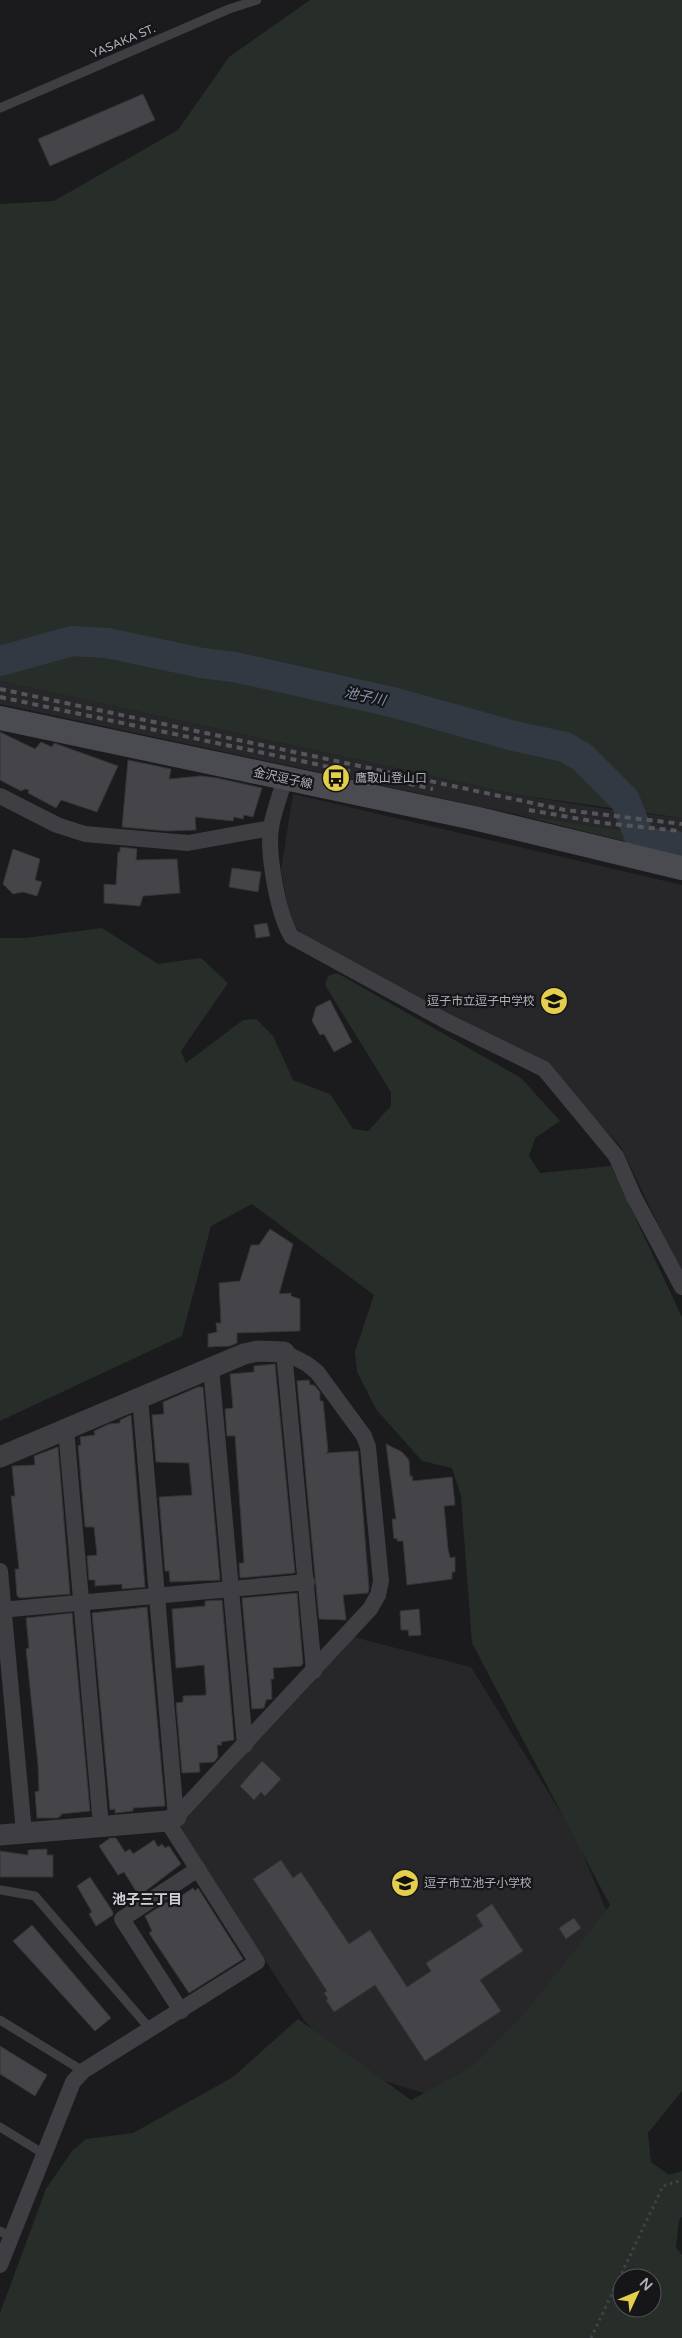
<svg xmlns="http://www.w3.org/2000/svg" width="682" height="2338" viewBox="0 0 682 2338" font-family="'Varela Round','Noto Sans JP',sans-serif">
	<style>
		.built { fill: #27272a }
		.green { fill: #272e29; fill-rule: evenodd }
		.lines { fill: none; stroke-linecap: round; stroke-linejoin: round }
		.river { stroke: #333942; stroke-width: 30 }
		.building { fill: #454549; stroke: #353538 }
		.path { stroke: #424248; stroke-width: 3; stroke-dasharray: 2.5 4; stroke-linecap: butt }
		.service { stroke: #3e3e43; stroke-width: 9 }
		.minor { stroke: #3e3e43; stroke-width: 16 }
		.tertiary { stroke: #3e3e43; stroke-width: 21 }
		.secondary { stroke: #4a4a51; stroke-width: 24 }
		.rail { stroke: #55555c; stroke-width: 4; stroke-dasharray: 6 5; stroke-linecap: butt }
		.labels { text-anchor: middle; stroke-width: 4.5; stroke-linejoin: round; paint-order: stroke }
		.street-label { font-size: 12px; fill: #aeb0bb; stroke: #161618 }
		.poi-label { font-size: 12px; fill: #aeb0bb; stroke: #161618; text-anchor: start }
		.water-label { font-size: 14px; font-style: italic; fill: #8997b3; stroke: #161618 }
		.neighbourhood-label { font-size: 14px; font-weight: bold; fill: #cfd0d7; stroke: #161618 }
	</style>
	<rect width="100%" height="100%" fill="#1b1b1d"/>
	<g class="built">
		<path d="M0,681l519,114 99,16 8,20 -111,-17 -515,-110z"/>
		<path d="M293,794l389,91v389l-61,-127 -51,-54 -22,-29 -244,-125 -14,-21 -9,-48z"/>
		<path d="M638,813l44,5v20l-37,-3z"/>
		<path d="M353,1637l118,30 105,170 38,92 -154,175 -112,-34 -44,-50 -122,-188 -2,-10z"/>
	</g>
	<g class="green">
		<path d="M310,0h372v818l-163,-23 -519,-114v-477l54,-3 124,-71 51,-73z"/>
		<path d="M515,814l111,17 1,11z"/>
		<path d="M645,835l37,3v16l-34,-8z"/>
		<path d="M102,928l56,36 43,-6 27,25 -47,68 5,12 57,-43 13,-1 17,17 20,44 37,14 23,35 15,2 23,-25v-14l-66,-107 3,-9 9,-3 184,105 39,43 -25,17 -6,18 11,17 71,-7 71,151v774l-34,42 3,29 18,13 13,-4v46l-3,3 -3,27 6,8v83h-682v-25l46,-124 26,-38 14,-12 47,-6 100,-56 65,-58 113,81 61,-33 55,-56 83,-106 -138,-262 -11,-147 -9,-28 -30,-7 -46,-52 -19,-37 -2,-20 19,-57 -122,-91 -41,22 -29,110 -182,85v-483h25zM622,2278h30v30h-30z"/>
	</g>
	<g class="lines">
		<path class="river" d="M0,661l72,-20 35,2 95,20 32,4 158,35 122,34 51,11 17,10 43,43 16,41 41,6"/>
	</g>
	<g class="building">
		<path d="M143,94l12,26 -105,46 -12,-27z"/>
		<path d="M0,732l35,17 6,-7 11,5 2,-4 64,23 -21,46 -36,-12 -5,8 -28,-15 1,-3 -4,-1 -4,2 -21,-11z"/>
		<path d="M128,760l43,9 -2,10 32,-3 16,2 45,10 -9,29 -9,-2 -1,4 -9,-2 -1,4 -38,-4 1,13 -29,1 -45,-4z"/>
		<path d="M120,847l17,2 -1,11 41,-1 3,34 -37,3 -3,10 -36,-3v-19l12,1 2,-33h2z"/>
		<path d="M13,849l27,10 -5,21 7,2 -5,14 -14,-4 -10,2 -10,-10z"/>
		<path d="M232,868l29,4 -3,20 -29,-5z"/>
		<path d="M267,923l3,13 -14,2 -2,-13z"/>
		<path d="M330,1000l22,42 -18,10 -10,-18 -4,1 -8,-14 4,-14z"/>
		<path d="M270,1229l23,15 -14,50 12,-1v3l9,3v32l-63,2v10l-7,3 -22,1v-13l9,-2 -1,-9h5l-2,-40 21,-2 11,-36h8z"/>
		<path d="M275,1364l20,209 -55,5 -1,-15h5l-9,-127h-8l-2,-27 8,-1 -3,-34 24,-2v-6z"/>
		<path d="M309,1380l1,5h4l6,7v9h3l5,50 -2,2 32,-2 11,137 -1,5 -25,2 3,25 -27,-1 -22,-238z"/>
		<path d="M198,1387h5l17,193 -50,2 -1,-11h-4l-6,-74 33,-2 -3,-32 -33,-1 -4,-47 12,-1 -1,-12z"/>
		<path d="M131,1415l14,172 -23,2v-5l-27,2v-6h-6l-2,-24 10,-1 -3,-28h-9l-7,-81 3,-1 -1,-8 15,-2 -1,-4 15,-7 11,-1v-3z"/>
		<path d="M386,1444l16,8 7,8 1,16h2l1,5 39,-4 3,28 -11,1 4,43 2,9 5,-1v15h-3v7l-45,6 -4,-44h-6v-3l-3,1 -2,-20h4z"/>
		<path d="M58,1447l12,147 -50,4 -3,-2 -2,-27h4l-8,-73h4l-3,-30 23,-1 -1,-9z"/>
		<path d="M297,1593l6,70 -2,3 -28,2 1,11h-3l1,20 -6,1 -2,8 -12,1 -10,-111z"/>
		<path d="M222,1600l12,140 -13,2 1,3h-5l1,12 -4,5 -15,1 1,9 -18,1 -6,-70 7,-1v-6l23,-1v-5l-2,-25 -28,3 -4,-59 33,-3v-5z"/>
		<path d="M147,1607l18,199 -32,2v3l-18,2v-4l-5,1 -18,-197z"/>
		<path d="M419,1609l2,26 -12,1 -1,-6h-7l-1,-19z"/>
		<path d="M72,1613l18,198 -29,3v2l-4,2h-20l-2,-26 4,-1 -1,-26 -12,-116 3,-1 -3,-30z"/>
		<path d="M262,1761l19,18 -16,17 -4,-4 -7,8 -14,-14z"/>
		<path d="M110,1838h6l9,14 5,-3 3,5 21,-14 4,7 4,-3 3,4 4,-2 12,18 -42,32 -15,-24 -6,3 -19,-29z"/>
		<path d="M47,1849v6h6v22h-53v-26l28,4v-5z"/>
		<path d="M281,1860l12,18 8,-6 48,72 21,-14 37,57 24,-16 -5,-8 57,-37 -7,-11 16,-11 31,47 -43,29 21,31 -76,50 -50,-76 -41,27 -8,-12 2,-1 -4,-6 3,-2 -74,-112z"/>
		<path d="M90,1877l23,35v3l-17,11 -7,-12 3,-2 -15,-26z"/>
		<path d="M193,1888l2,3 3,-3 45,71 -54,34 -40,-60 3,-2 -7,-15 22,-14 2,2z"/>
		<path d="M574,1918l7,10 -15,11 -7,-11z"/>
		<path d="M32,1925l79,93 -16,13 -82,-90z"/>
		<path d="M0,2046l47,29 -12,21 -35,-22z"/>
	</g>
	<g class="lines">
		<path class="path" d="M591,2338l72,-152 19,-6"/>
		<g class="service">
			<path d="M0,108l229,-99 28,-9"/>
			<path d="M1,1890l34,6 116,134"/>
			<path d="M0,2020l83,51"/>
			<path d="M0,2127l44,27"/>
			<path d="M0,2231l11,6"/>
		</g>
		<g class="minor">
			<path d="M285,779c-5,16 -11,32 -14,48 -4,26 7,89 21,110l154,84 98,48 72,87 18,41 48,90"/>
			<path d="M0,796l57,29 28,9 103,9 83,-15"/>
			<path d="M140,1398l36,419"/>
			<path d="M66,1429l35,397"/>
			<path d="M0,1571l24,261"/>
			<path d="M0,1610l231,-21 -20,-221"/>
			<path d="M245,1745l-14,-156 76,-7"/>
			<path d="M176,1817l194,-208 8,-14 3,-14 -13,-134 -4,-11 -47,-64 -10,-8 -23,-12 30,319"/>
			<path d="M181,2011l-59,-92 76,-50"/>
			<path d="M0,2265l73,-183 10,-11 174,-109 -90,-141"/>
		</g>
		<g class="tertiary">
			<path d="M0,1457l244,-103 14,-3 26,1"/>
			<path d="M0,1835l167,-14 9,-4"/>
		</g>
		<path class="secondary" d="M0,718l474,100 208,50"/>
		<g class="rail">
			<path d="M0,689l565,121 117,14"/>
			<path d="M0,697l433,92"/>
			<path d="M529,810l74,13 77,8"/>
		</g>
	</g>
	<defs>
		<g id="bus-disc" transform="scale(1.4375)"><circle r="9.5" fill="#e4ce4b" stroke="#161618"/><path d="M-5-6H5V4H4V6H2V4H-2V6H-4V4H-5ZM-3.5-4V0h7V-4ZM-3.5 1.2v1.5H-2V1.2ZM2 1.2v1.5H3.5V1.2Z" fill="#111"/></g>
		<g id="school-disc" transform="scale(1.4375)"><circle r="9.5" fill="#e4ce4b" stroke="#161618"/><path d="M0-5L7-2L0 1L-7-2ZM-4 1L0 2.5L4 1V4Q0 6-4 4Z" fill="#111"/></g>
	</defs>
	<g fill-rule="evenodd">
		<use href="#bus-disc" x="336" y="778"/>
		<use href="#school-disc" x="554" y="1001"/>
		<use href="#school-disc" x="405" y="1883"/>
	</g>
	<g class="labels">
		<g class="street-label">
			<text transform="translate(123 41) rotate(-23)" y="4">YASAKA ST.</text>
			<text transform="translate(283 778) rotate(12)" y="4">金沢逗子線</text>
		</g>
		<g class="poi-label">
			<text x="355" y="782">鷹取山登山口</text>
			<text x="535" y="1005" text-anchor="end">逗子市立逗子中学校</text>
			<text x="424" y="1887">逗子市立池子小学校</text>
		</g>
		<g class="water-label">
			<text transform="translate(365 696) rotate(12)" y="5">池子川</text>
		</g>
		<g class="neighbourhood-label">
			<text x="147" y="1904">池子三丁目</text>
		</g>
	</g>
	<g transform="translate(637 2293) rotate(46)"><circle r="24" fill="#161618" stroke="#535459"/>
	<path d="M0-4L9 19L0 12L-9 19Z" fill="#e4ce4b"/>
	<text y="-8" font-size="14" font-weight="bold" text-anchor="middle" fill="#aeb0bb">N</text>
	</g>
</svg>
